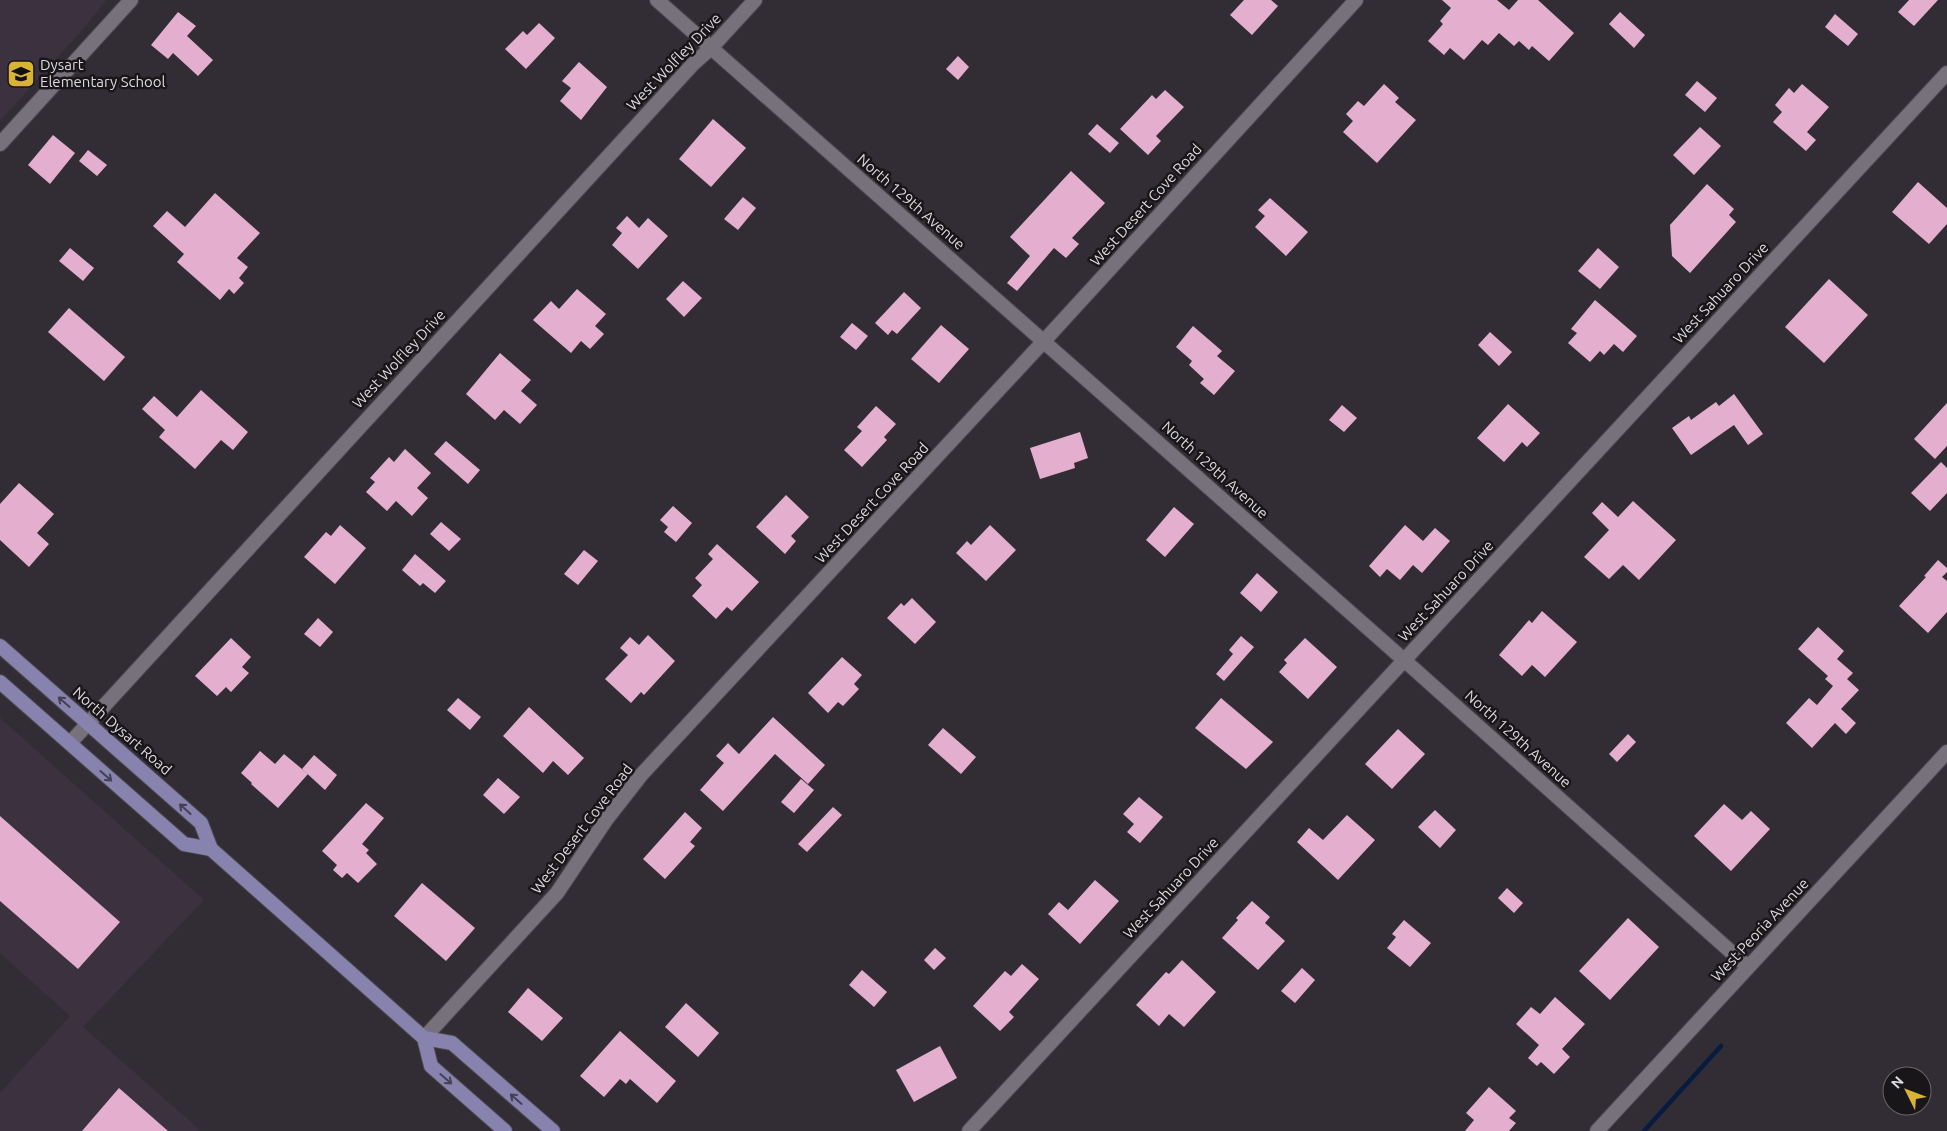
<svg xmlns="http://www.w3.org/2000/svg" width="1947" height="1131" viewBox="0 0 1947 1131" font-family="Ubuntu,sans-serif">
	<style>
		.built { fill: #3b313f }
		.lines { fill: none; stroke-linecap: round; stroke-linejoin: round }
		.stream { stroke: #071b40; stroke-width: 4.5 }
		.building { fill: #e4afcf }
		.minor-casing { stroke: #4d484f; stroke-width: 16 }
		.tertiary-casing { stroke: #4d484f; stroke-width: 16 }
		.secondary-casing { stroke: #4d484f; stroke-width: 16 }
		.primary-casing { stroke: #4d484f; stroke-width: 16 }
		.minor { stroke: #77717b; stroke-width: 14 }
		.tertiary { stroke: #77717b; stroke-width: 14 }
		.secondary { stroke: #77717b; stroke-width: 14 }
		.primary { stroke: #8882ae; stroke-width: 14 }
		.oneway { stroke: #454155 }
		.labels { text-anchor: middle; stroke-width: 5; stroke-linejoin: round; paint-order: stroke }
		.street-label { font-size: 15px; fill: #ddd9df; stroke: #19161a }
		.poi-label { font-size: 15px; fill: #ddd9df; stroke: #19161a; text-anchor: start }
	</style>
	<rect width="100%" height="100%" fill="#322d35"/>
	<g class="built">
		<path d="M0,0h106l-21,27 -85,94z"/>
		<path d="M0,718l204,182 -121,127 118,104h-201v-38l70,-77 -70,-63z"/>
	</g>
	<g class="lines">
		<path class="stream" d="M1644,1131l77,-85"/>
	</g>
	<g class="building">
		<path d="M1244,0h27l7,6 -26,29 -22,-20z"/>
		<path d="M1442,0h55l12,10 9,-10h20l36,33 -25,28 -17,-15 -3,4 -10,-9 -5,5 -15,-13 -11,12 -6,-5 -18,20 -14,-12 -6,7 -16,-14 15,-17 -3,-3 11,-13z"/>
		<path d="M1909,0h29l-24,26 -16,-14z"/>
		<path d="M178,12l18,14 -9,10 26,24 -15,16 -25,-23 -5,6 -17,-14z"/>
		<path d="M1620,12l25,23 -11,13 -25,-24z"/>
		<path d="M1835,14l23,20 -10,12 -23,-19z"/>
		<path d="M539,23l16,15 -29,31 -21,-20 18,-18 4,4z"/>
		<path d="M958,56l11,11 -11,13 -12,-11z"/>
		<path d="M579,62l28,25 -26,33 -21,-19 11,-13 -9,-7z"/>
		<path d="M1697,81l20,17 -12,14 -20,-17z"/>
		<path d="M1384,84l15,14 -4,4 21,18 -39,43 -34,-31 10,-11 -7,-7 12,-13 6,5z"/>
		<path d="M1802,84l27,23 -22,25 9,8 -10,11 -33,-29 9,-10 -7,-7 14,-17 5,5z"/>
		<path d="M1165,90l19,17 -28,29 5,5 -13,14 -28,-26 32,-34 4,4z"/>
		<path d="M713,119l33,29 -35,39 -32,-28z"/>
		<path d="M1097,124l22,19 -9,10 -22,-19z"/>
		<path d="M1700,127l21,19 -27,29 -21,-20z"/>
		<path d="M53,135l22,18 -25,31 -22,-19z"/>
		<path d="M88,150l19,15 -10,11 -18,-15z"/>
		<path d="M1071,171l34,32 -33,35 7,6 -13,14 -12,-10 -37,43 -10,-8 23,-27 -20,-19z"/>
		<path d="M1918,182l29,26v16l-18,20 -37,-32z"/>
		<path d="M1707,184l27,25 -5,6 7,7 -46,51 -18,-17 -2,-31z"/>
		<path d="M215,193l45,40 -23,25 11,9 -9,11 5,5 -10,11 -5,-5 -9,11 -43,-38 7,-8 -31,-28 14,-15 18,16z"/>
		<path d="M743,197l13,11 -18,22 -14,-11z"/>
		<path d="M1270,198l38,34 -22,24 -31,-29 10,-11 -7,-6z"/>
		<path d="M627,216l12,12 9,-10 20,18 -30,33 -26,-24 10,-12 -6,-5z"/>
		<path d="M70,248l24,20 -11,13 -24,-20z"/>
		<path d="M1598,248l21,19 -19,22 -22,-18z"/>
		<path d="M1829,279l39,36 -44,48 -39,-36z"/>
		<path d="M683,281l19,17 -18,19 -18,-18z"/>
		<path d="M577,289l29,25 -11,12 9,8 -14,15 -9,-8 -10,12 -38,-33 18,-19 8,8z"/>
		<path d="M904,292l17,16 -24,26 -5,-4 -4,5 -13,-12z"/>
		<path d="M1595,300l42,36 -14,16 -9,-8 -10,11 -4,-4 -10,11 -22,-19 9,-10 -6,-4z"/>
		<path d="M69,308l56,49 -21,24 -56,-49z"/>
		<path d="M852,323l16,13 -12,14 -16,-13z"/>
		<path d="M941,325l28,24 -30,34 -28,-24z"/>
		<path d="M1193,326l29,25 -5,5 18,15 -21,24 -14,-12 4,-4 -15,-14 3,-4 -16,-14z"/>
		<path d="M1490,332l22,20 -13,14 -21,-21z"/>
		<path d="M500,353l31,27 -10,11 16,14 -17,19 -16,-14 -9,10 -29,-26z"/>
		<path d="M201,390l47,42 -15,18 -12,-10 -26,29 -36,-32 6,-7 -23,-21 12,-13 23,21z"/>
		<path d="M1734,394l29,40 -15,11 -14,-20 -43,30 -19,-27 17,-12 2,4 25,-18 3,4z"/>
		<path d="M1947,403v43l-12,13 -21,-20z"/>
		<path d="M1508,404l32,29 -13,14 -5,-5 -18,20 -27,-24z"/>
		<path d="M1342,405l15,13 -13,14 -15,-12z"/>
		<path d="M876,406l20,18 -12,13 3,3 -25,27 -18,-17 18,-19 -5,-4z"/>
		<path d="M1080,432l8,26 -14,5 1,5 -35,11 -10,-31z"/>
		<path d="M446,441l34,29 -12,14 -34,-30z"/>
		<path d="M405,449l26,24 -14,15 11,10 -16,18 -16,-15 -9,10 -21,-19 9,-10 -5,-4 19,-21 5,5z"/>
		<path d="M1941,462l6,6v25l-17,18 -19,-18z"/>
		<path d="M19,483l35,31 -17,19 12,11 -20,23 -29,-27v-36z"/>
		<path d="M786,495l23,22 -18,19 5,5 -11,13 -29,-27z"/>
		<path d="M1633,501l43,39 -37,40 -16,-15 -14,14 -25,-22 25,-27 -17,-17 10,-11 16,15z"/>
		<path d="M673,506l19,17 -16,19 -12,-10 4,-5 -8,-7z"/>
		<path d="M1174,507l20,17 -29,33 -19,-17z"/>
		<path d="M441,522l20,17 -12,12 -19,-17z"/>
		<path d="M340,525l26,23 -31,36 -31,-27 22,-25 5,4z"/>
		<path d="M990,525l26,25 -30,31 -30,-28 11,-12 4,4z"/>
		<path d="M1405,525l18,16 12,-13 15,13 -28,32 -9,-8 -13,15 -13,-11 -7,8 -11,-11z"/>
		<path d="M717,544l42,38 -27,29 -5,-4 -11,12 -24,-23 10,-11 -7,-7 18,-19 -5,-5z"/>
		<path d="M584,550l14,11 -20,24 -14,-11z"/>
		<path d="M415,554l31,27 -11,12 -12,-10 -3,3 -18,-16z"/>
		<path d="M1938,560l9,8v4l-5,5 5,4v31l-19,21 -29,-27 27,-29 -2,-1z"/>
		<path d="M1257,573l21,19 -17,20 -21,-19z"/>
		<path d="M912,598l24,24 -21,22 -28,-26 14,-15 3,3z"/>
		<path d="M1542,611l35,31 -32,35 -13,-12 -10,11 -23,-21 30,-35 3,3z"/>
		<path d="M318,618l15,14 -13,15 -16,-13z"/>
		<path d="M1818,627l26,24 -7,8 16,14 -6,6 12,11 -18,19 15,14 -10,11 -11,-11 -23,25 -26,-25 23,-25 8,7 16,-19 -8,-7 3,-3 -30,-27z"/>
		<path d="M648,635l27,26 -31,34 -3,-3 -10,11 -26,-24 23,-24 -8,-7 10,-11 9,8z"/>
		<path d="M1241,636l13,11 -30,34 -8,-7 17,-20 -4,-4z"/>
		<path d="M231,638l20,19 -9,10 7,6 -18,19 -5,-5 -9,9 -22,-20z"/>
		<path d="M1305,638l32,29 -29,32 -29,-27 8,-9 -3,-3z"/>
		<path d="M842,657l20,18 -8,9 5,5 -16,17 -5,-4 -10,11 -20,-20z"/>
		<path d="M458,698l23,19 -11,13 -23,-20z"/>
		<path d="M1221,698l52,44 -27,27 -51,-41z"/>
		<path d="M529,707l55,51 -16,17 -15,-14 -10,12 -40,-37z"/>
		<path d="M773,717l52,48 -17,19 -33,-30 -52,57 -23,-21 24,-27 -8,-7 12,-13 11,11z"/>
		<path d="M943,728l33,29 -15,17 -33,-29z"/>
		<path d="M1398,729l27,25 -33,35 -27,-25z"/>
		<path d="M1628,734l8,8 -19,20 -8,-8z"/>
		<path d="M260,751l15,13 9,-10 24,20 -30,34 -27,-24 1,-1 -11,-10z"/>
		<path d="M314,755l23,20 -12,15 -23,-21z"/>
		<path d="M498,778l22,19 -16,17 -21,-19z"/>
		<path d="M801,779l13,11 -20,23 -13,-11z"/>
		<path d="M1139,797l24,20 -23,26 -13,-11 7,-8 -11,-10z"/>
		<path d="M366,803l18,15 -22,26 7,6 -3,3 11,11 -19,19 -11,-10 -5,5 -9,-8 4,-5 -15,-14z"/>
		<path d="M1724,804l18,16 9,-9 19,18 -39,42 -37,-35z"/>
		<path d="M833,807l9,8 -35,37 -9,-8z"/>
		<path d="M1435,810l21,20 -16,18 -22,-21z"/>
		<path d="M685,812l17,16 -12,14 5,4 -30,33 -22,-20z"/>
		<path d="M1347,815l28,25 -37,40 -41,-38 12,-14 14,12z"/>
		<path d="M0,816l120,106 -42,47 -78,-68z"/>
		<path d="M1095,880l24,21 -39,43 -32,-30 11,-12 9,8z"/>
		<path d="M422,883l53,45 -29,33 -52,-45z"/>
		<path d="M1507,888l16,15 -9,10 -16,-15z"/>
		<path d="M1252,901l18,16 -5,6 20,18 -27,29 -36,-32 16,-18 -2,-2z"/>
		<path d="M1628,918l31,29 -49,53 -31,-29z"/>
		<path d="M1404,920l27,23 -21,24 -23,-19 9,-11 -4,-3z"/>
		<path d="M935,948l11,10 -12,12 -10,-10z"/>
		<path d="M1182,960l34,32 -32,35 -15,-13 -10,12 -23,-21 30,-33 3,2z"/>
		<path d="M1022,964l17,15 -30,33 5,5 -14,14 -27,-25 32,-35 6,5z"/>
		<path d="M1302,968l13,12 -20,23 -14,-12z"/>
		<path d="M862,970l25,22 -13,15 -25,-22z"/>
		<path d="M528,988l35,30 -21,23 -34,-29z"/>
		<path d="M1555,997l30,27 -23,25 8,8 -16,17 -13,-12 -4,4 -9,-8 11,-13 -23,-21 15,-17 9,7z"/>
		<path d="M686,1003l33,30 -21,24 -33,-30z"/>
		<path d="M620,1031l56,50 -19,22 -27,-24 -4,5 -6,-5 -16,18 -24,-21z"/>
		<path d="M940,1046l17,32 -43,24 -18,-32z"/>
		<path d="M1489,1087l27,24 -7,7 7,5 -7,8h-44l9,-11 -8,-7z"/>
		<path d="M119,1088l49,43h-86z"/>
	</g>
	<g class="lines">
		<g class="minor-casing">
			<g id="minor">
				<path d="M657,0l747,660 344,307"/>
				<path d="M70,743l623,-679 18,-16 44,-48"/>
				<path d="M424,1038l133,-145 49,-73 36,-46 402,-433 312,-341"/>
				<path d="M969,1131l978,-1058"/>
			</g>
		</g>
		<g class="tertiary-casing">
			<path id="tertiary" d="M0,144l131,-144"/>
		</g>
		<g class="secondary-casing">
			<path id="secondary" d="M1597,1131l350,-379"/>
		</g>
		<g class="primary-casing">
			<g id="primary">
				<path d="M0,646l201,177 10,26 213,189 28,5 101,88"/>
				<path d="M0,682l184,162 27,5"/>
				<path d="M424,1038l7,28 74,65"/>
			</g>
		</g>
		<use href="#minor" class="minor"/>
		<use href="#tertiary" class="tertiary"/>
		<use href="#secondary" class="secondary"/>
		<use href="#primary" class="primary"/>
	</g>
	<defs><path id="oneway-shaft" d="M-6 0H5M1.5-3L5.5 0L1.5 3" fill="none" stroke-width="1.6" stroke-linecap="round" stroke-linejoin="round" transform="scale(1.25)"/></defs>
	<g class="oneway">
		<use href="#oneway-shaft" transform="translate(64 702) rotate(-139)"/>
		<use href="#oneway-shaft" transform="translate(106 776) rotate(41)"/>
		<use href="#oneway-shaft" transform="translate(185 809) rotate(-138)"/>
		<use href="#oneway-shaft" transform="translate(446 1079) rotate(41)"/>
		<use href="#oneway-shaft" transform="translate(516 1099) rotate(-139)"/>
	</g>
	<defs>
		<g id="school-square" transform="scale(1.4375)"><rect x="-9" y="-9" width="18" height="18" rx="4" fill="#d9b334" stroke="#19161a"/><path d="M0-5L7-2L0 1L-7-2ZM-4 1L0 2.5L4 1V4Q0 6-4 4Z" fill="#111"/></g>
	</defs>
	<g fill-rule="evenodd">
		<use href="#school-square" x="21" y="74"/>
	</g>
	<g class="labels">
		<g class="street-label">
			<text transform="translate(674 62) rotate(-46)" y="5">West Wolfley Drive</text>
			<text transform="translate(911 202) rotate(41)" y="5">North 129th Avenue</text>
			<text transform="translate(1146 205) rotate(-48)" y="5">West Desert Cove Road</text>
			<text transform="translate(1721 293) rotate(-47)" y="5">West Sahuaro Drive</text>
			<text transform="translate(399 359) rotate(-47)" y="5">West Wolfley Drive</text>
			<text transform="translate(1215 470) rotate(42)" y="5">North 129th Avenue</text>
			<text transform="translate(872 503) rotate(-47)" y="5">West Desert Cove Road</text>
			<text transform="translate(1446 591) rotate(-47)" y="5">West Sahuaro Drive</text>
			<text transform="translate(122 731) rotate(41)" y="5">North Dysart Road</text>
			<text transform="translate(1518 739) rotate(42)" y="5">North 129th Avenue</text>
			<text transform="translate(582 829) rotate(-53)" y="5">West Desert Cove Road</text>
			<text transform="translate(1171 888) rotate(-47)" y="5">West Sahuaro Drive</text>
			<text transform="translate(1760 930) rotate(-47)" y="5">West Peoria Avenue</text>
		</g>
		<g class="poi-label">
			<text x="40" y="70">Dysart<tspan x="40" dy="17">Elementary School</tspan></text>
		</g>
	</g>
	<g transform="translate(1907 1091) rotate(312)"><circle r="24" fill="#19161a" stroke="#676469"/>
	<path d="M0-4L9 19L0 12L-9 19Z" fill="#d9b334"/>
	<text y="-8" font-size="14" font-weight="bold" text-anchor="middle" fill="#ddd9df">N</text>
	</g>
</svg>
